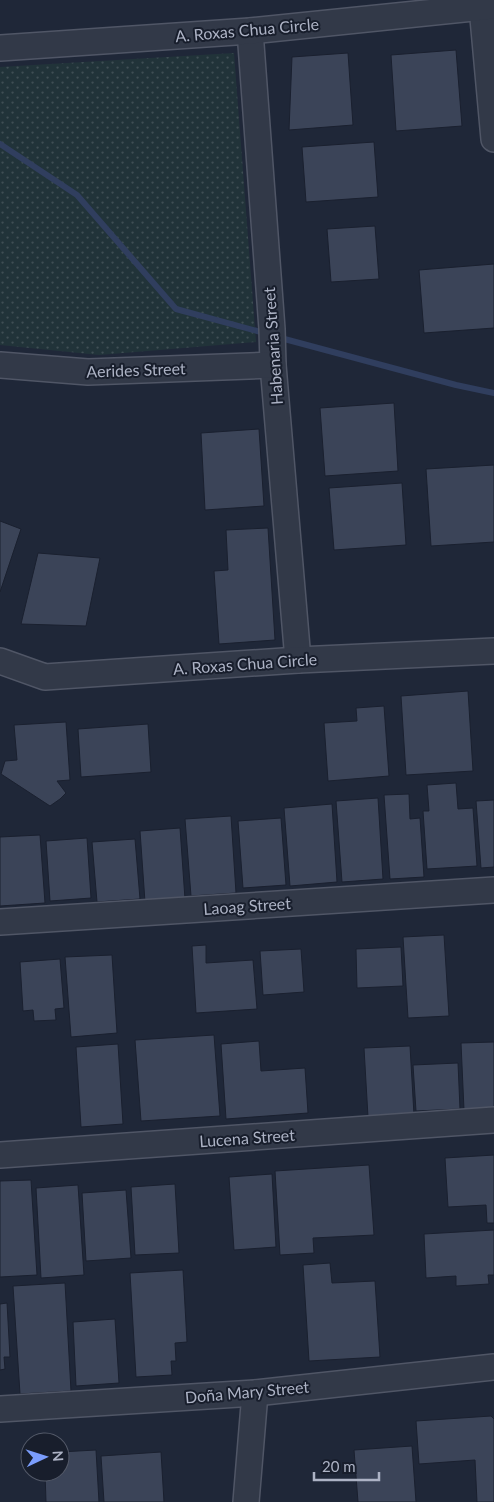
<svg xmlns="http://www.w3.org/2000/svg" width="494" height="1502" viewBox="0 0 494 1502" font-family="Lato,sans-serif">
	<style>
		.park { fill: url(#park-dots) }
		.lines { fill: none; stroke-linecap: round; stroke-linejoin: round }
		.stream { stroke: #303e5e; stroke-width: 6 }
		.building { fill: #3b4458; stroke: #1a202f }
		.street-casing { stroke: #505666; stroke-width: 28 }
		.street { stroke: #323948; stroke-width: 25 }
		.labels { text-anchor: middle; stroke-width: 4; stroke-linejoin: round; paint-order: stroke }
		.street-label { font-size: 16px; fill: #adb3c5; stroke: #181e2c }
	</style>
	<defs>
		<pattern id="park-dots" width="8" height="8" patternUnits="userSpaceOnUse" patternTransform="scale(1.25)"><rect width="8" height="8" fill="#213339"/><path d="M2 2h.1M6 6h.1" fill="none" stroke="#3f4e54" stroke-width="1.8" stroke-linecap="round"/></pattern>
	</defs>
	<rect width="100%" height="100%" fill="#1f2738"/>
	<path class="park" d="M234,53l22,289 -157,13 -99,-10v-278z"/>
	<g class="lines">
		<g class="stream">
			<path d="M0,144l77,51 99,114 92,25"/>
			<path d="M277,337l179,48 38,8"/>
		</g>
	</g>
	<g class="building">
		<path d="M456,50l6,76 -66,5 -5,-76z"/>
		<path d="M348,53l5,72 -64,5 3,-73z"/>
		<path d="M374,142l4,55 -72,5 -4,-55z"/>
		<path d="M375,226l4,53 -48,3 -4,-53z"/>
		<path d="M494,264v64l-70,5 -5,-63z"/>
		<path d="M394,403l4,68 -73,5 -5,-68z"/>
		<path d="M259,429l5,77 -59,4 -4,-77z"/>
		<path d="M494,465v77l-63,4 -5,-77z"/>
		<path d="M402,483l4,62 -72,5 -5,-62z"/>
		<path d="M0,521l21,8 -21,63z"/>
		<path d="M268,528l7,112 -56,4 -5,-73 14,-1 -2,-40z"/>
		<path d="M38,553l62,5 -14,68 -65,-2z"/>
		<path d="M468,691l5,80 -67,4 -5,-79z"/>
		<path d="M384,706l5,70 -61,5 -4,-58 33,-2 -1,-13z"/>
		<path d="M66,722l4,58 -13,1 9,12 -6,6 -10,7 -49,-32 4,-13 12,-1 -3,-35z"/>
		<path d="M148,724l3,48 -70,5 -3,-48z"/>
		<path d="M456,783l2,26 15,-1 4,58 -50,3 -4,-58h6l-2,-26z"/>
		<path d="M409,794l1,25 10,-1 4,59 -34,2 -6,-84z"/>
		<path d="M378,798l5,81 -41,3 -6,-81z"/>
		<path d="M494,800v67l-13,1 -5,-67z"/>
		<path d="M332,804l5,78 -47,4 -6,-78z"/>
		<path d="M231,816l5,77 -45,3 -6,-77z"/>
		<path d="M281,818l5,67 -43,3 -5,-67z"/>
		<path d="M180,828l5,71 -40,3 -5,-71z"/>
		<path d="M40,835l5,68 -45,3v-69z"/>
		<path d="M87,838l4,60 -41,3 -4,-60z"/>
		<path d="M135,839l5,60 -43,3 -5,-60z"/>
		<path d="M444,935l5,81 -41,2 -5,-81z"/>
		<path d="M206,945v18l47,-3 4,49 -61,4 -4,-67z"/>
		<path d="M401,947l2,39 -46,2 -1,-39z"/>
		<path d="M301,949l3,43 -41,3 -3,-44z"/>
		<path d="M112,955l5,78 -46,4 -6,-80z"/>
		<path d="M60,959l4,49 -9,1 1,11 -22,1 -1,-11 -10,1 -3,-49z"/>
		<path d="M214,1035l6,81 -79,5 -6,-81z"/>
		<path d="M259,1041l2,30 44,-3 3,45 -82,6 -5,-75z"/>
		<path d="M494,1042v66l-30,2 -3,-67z"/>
		<path d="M118,1044l5,80 -42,3 -5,-80z"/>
		<path d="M410,1046l4,69 -46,2 -4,-69z"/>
		<path d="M458,1063l2,46 -44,2 -3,-46z"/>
		<path d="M494,1155v68h-7l-1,-18 -38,2 -3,-49z"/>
		<path d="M369,1165l5,70 -61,3 1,15 -34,2 -5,-84z"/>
		<path d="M272,1174l4,73 -42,3 -5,-73z"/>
		<path d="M31,1180l6,95 -37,2v-96z"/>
		<path d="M175,1184l4,69 -44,2 -4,-68z"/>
		<path d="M78,1185l6,90 -43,3 -5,-90z"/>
		<path d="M126,1190l5,68 -45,3 -4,-68z"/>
		<path d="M494,1230v45h-6l1,9 -33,2v-10l-30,2 -2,-44z"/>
		<path d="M330,1263l2,20 43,-2 5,76 -71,4 -6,-96z"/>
		<path d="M183,1270l4,72 -12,1 1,18h-5l1,14 -36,2 -6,-104z"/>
		<path d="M65,1283l6,108 -51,3 -7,-108z"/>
		<path d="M7,1303l3,54h-6l1,12 -5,1v-66z"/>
		<path d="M115,1319l4,64 -43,3 -3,-64z"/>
		<path d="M491,1416l3,3v83h-17l-2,-42 -56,4 -3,-43z"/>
		<path d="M412,1446l4,56h-58l-4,-52z"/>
		<path d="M96,1450l3,52h-53l-1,-30h15v-20z"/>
		<path d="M161,1452l3,50h-60l-3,-46z"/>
	</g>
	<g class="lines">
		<g class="street-casing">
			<g id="street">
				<path d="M482,7l12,132"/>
				<path d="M250,31l22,298 1,36 25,295"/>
				<path d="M0,48l250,-17 244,-25"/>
				<path d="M0,365l88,7 185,-7"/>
				<path d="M0,661l45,16 253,-17 196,-9"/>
				<path d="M0,922l494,-32"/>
				<path d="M0,1155l494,-35"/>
				<path d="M0,1409l255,-16 239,-26"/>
				<path d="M246,1502l9,-109"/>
			</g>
		</g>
		<use href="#street" class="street"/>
	</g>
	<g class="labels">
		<g class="street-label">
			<text transform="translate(247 30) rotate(-5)" y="6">A. Roxas Chua Circle</text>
			<text transform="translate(273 346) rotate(-94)" y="6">Habenaria Street</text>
			<text transform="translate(136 370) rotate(-2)" y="6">Aerides Street</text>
			<text transform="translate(245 664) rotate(-4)" y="6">A. Roxas Chua Circle</text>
			<text transform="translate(247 906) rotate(-4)" y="6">Laoag Street</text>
			<text transform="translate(247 1138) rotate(-4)" y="6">Lucena Street</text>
			<text transform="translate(247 1392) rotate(-5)" y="6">Doña Mary Street</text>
		</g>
	</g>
	<g transform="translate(45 1457) rotate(86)"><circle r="24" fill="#181e2c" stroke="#545a69"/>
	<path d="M0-4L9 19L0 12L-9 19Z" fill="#7b9dfc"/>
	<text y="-8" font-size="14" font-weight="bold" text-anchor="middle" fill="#adb3c5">N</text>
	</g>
	<path d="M314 1472v8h65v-8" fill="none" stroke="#adb3c5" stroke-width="2.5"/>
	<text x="322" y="1472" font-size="15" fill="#adb3c5" stroke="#181e2c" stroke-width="4" paint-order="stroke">20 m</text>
</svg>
